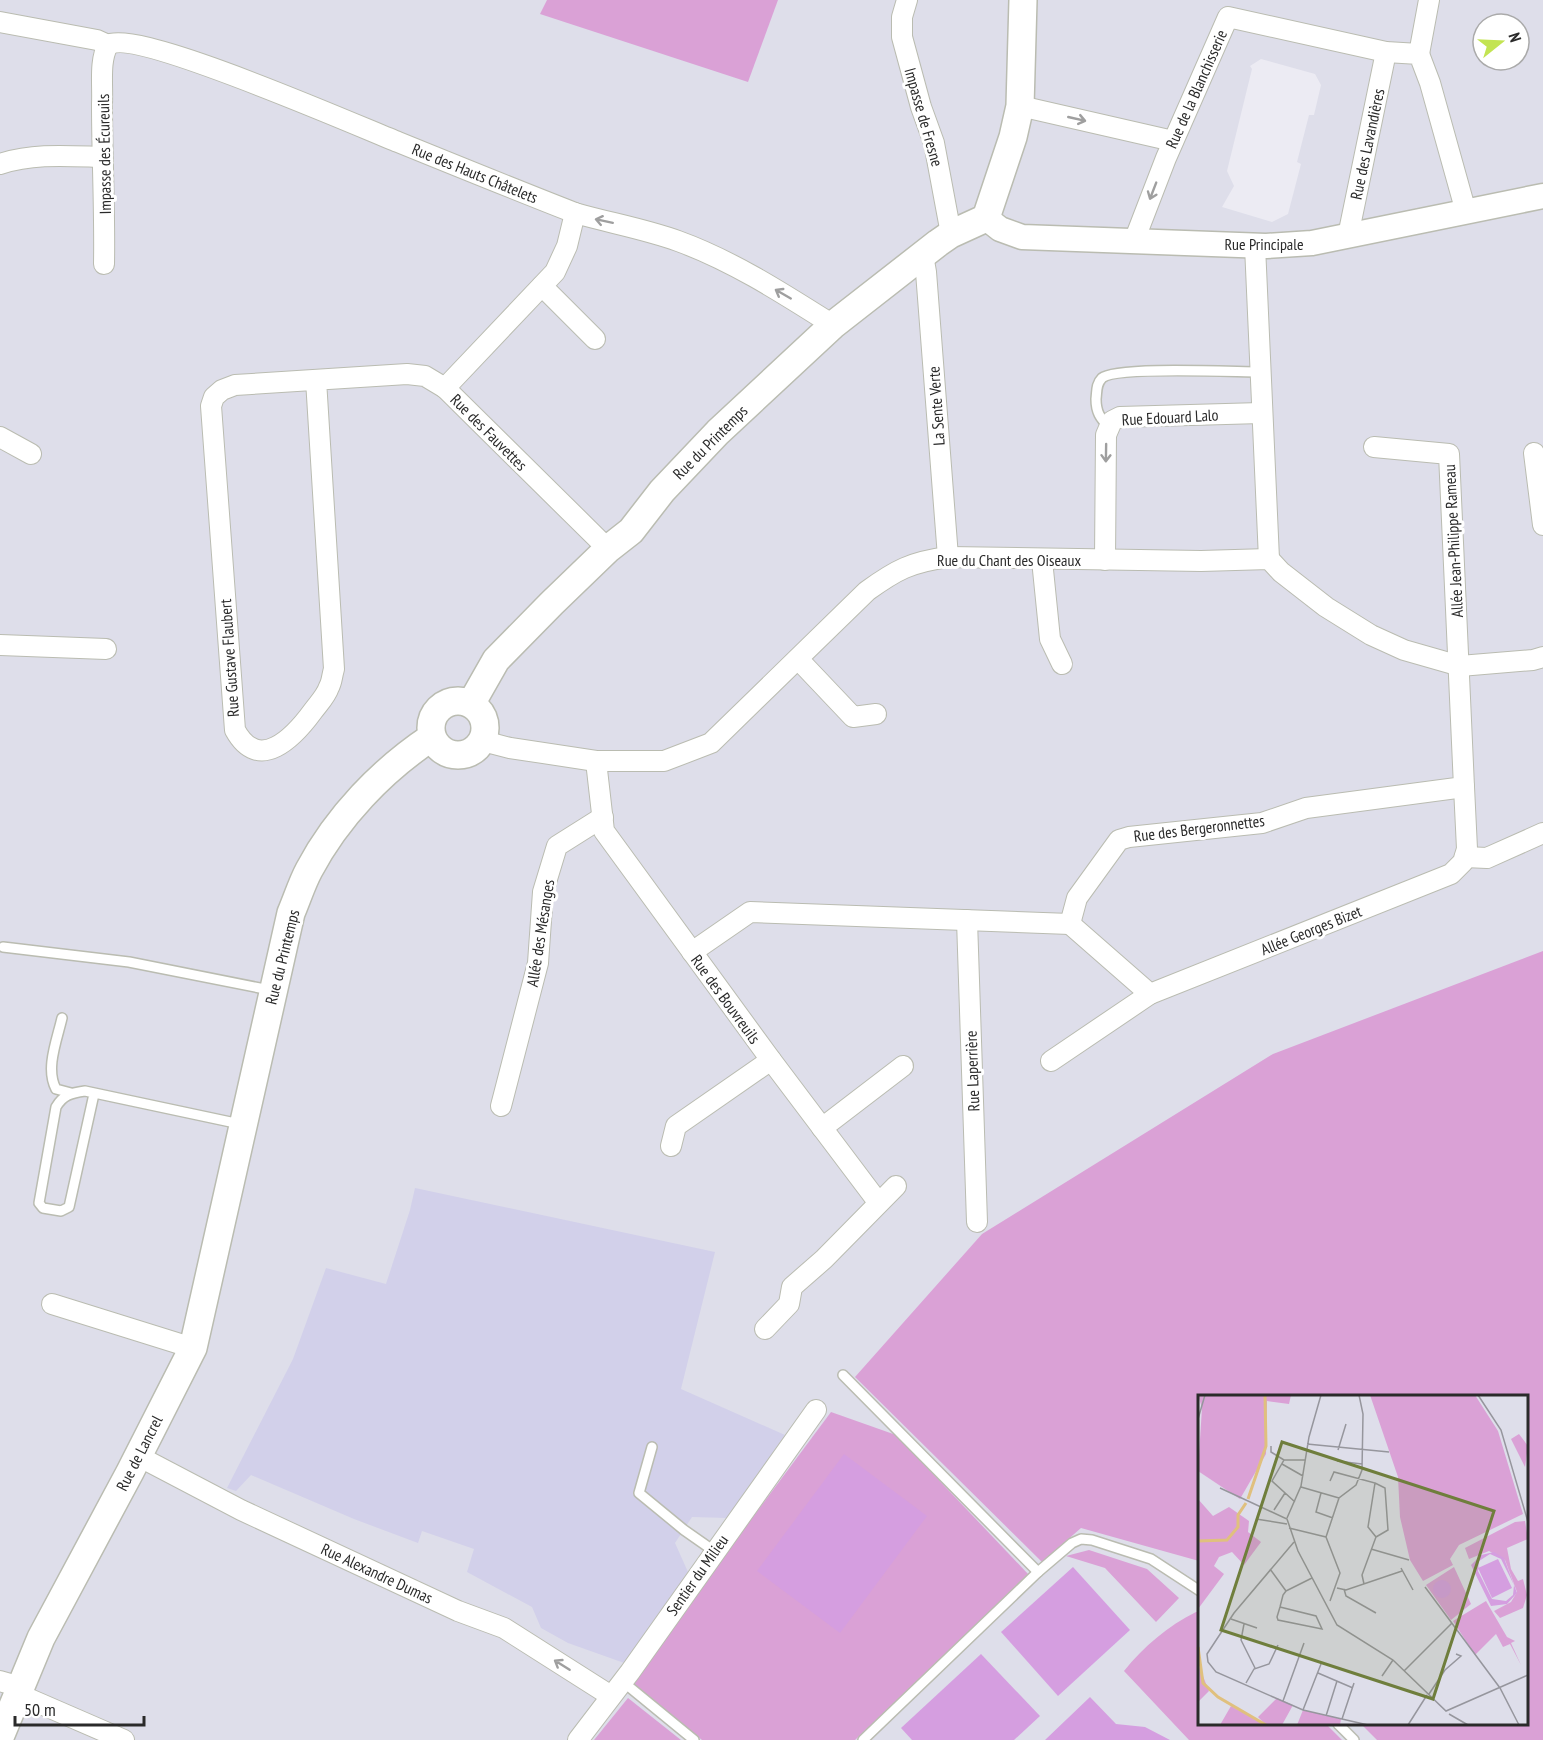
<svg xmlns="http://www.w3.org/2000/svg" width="1543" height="1740" viewBox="0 0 1543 1740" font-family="'PT Sans Narrow',sans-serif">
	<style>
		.education { fill: #d2d0ea }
		.green { fill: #daa1d6 }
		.pitch { fill: #d59ee0 }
		.plaza { fill: #ecebf3 }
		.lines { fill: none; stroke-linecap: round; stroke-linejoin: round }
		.service-casing { stroke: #babcb1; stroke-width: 12 }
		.minor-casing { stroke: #babcb1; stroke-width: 22 }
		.tertiary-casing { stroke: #babcb1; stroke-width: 27 }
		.secondary-casing { stroke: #babcb1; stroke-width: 30 }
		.service { stroke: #fff; stroke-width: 9 }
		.minor { stroke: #fff; stroke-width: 20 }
		.tertiary { stroke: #fff; stroke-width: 24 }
		.secondary { stroke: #fff; stroke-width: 27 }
		.oneway { stroke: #9f9f9f }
		.labels { text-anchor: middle; stroke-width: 6; stroke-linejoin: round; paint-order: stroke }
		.street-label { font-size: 16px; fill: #2a2a2a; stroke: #fff }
		.inset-river { fill: none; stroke: #e0c07e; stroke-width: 3 }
		.inset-road { fill: none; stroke: #96969d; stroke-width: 1.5 }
		.view { fill: #6f7e3c; fill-opacity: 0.15; stroke: #6f7e3c; stroke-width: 3 }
		.inset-edge { fill: none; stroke: #2a2a2a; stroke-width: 3 }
	</style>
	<rect width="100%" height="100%" fill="#dedeea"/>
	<path class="education" d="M415,1188l300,64 -34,137 104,46 -57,83 -36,-1 -17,26 13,29 -61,92 -59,-21 -27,-15 -9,-21 -65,-35 7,-23 -52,-18 -4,12 -64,-24 -103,-44 -15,16 -9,-3 66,-129 33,-91 60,16 24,-74z"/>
	<g class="green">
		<path d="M547,0h231l-30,82 -208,-68z"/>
		<path d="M1543,951v789h-166l-16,-16h165v-328h-326l-1,165 -118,-33 -39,34 -187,-185 127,-143 291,-180z"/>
		<path d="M831,1412l65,23 133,140 -174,165h-153l-72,-58z"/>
		<path d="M1089,1550l58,19 32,29 -23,24 -51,-54 -39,-12z"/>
		<path d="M1196,1612h4v112h126l16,16h-153l-65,-69c20,-25 44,-45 72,-59z"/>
		<path d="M628,1698l53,42h-87z"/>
	</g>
	<g class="pitch">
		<path d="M844,1454l83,62 -87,117 -83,-62z"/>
		<path d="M1073,1567l57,63 -72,66 -57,-64z"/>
		<path d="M981,1654l59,62 -26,24h-102l-11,-12z"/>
		<path d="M1090,1697l26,27 29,3 25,13h-125z"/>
	</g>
	<path class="plaza" d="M1261,59l54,15 6,11 -7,30h-5l-12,47 4,2 -13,50 -16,8 -50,-15 12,-21 -7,-15 25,-102 -2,-3z"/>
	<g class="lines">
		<g class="service-casing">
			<g id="service">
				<path d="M1109,427c-9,-9 -13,-15 -13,-28 1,-8 0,-15 6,-21 13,-12 133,-6 157,-6"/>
				<path d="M3,947l126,15 141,28"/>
				<path d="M62,1018c-5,22 -17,51 -6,71l15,4"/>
				<path d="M94,1094l-25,113 -8,4 -18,-3 -4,-5 17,-96c7,-12 15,-14 29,-16l155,33"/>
				<path d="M843,1375l195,197"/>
				<path d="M652,1447l-13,46 45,37 30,21"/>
				<path d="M622,1681l72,59"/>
				<path d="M1338,1724l16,16"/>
				<path d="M863,1740l175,-168 34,-29 9,-4 11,1 59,19 49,32"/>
			</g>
		</g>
		<g class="minor-casing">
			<g id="minor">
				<path d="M907,0l-5,17v20l19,70 13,36 17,91"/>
				<path d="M0,22l97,18 11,5"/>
				<path d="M108,45c27,-17 250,81 290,97 59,24 118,48 177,71 35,10 70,16 103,28 55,20 106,53 155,84"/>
				<path d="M1419,54l10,-54"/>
				<path d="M1020,106l153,35"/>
				<path d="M0,164c33,-11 68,-8 102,-7"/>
				<path d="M575,213l-8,33 -12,26 -110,116 163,161"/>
				<path d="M1348,236l38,-184"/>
				<path d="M1134,241l32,-83 62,-141 158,35 33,2 11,29 36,129"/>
				<path d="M1255,246l14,313"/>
				<path d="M923,255l3,17 22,285"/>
				<path d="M104,264c1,-53 -2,-107 -2,-160 1,-19 -3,-43 6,-59"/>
				<path d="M542,286l53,53"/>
				<path d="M316,380l18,289c-2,6 -2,13 -5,18 -3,9 -10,16 -16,24 -19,26 -54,63 -78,19l-24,-324 3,-9 8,-7 13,-5 172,-11 18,2 20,12"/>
				<path d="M0,437l31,17"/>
				<path d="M1534,453l9,72"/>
				<path d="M1042,560l8,79 12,25"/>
				<path d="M1105,560l1,-125 6,-14 8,-4 141,-4"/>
				<path d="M0,645l106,4"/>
				<path d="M798,659l55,58 23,-3"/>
				<path d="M483,741l27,7 86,13h68l47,-18 156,-152c29,-21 44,-29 81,-34l253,4 68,-2 12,13 45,35 45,28 33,15 56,16 73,-6 10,-3"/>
				<path d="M596,761l8,70 167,229 107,142"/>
				<path d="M1465,857l22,1 56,-25"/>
				<path d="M967,920l10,302"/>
				<path d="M1070,924l80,70 301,-120 12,-12 4,-13 -3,-62"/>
				<path d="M692,952l58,-40 320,12 7,-26 42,-58 10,-3 133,-14 44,-15 158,-21 -15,-333 -75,-7"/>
				<path d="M1051,1061l99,-67"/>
				<path d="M501,1106l37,-143 5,-71 14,-46 46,-29"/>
				<path d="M822,1128l81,-62"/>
				<path d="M671,1146l5,-20 95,-66"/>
				<path d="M52,1304l141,44"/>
				<path d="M765,1329l24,-25 3,-17 32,-28 72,-73"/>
				<path d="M138,1456l103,54 217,101 46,17 107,68"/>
				<path d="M0,1681l21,6"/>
				<path d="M18,1694l106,46"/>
				<path d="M578,1740l52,-68 186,-262"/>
			</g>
		</g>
		<g class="tertiary-casing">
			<path id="tertiary" d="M986,218l14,11 22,8 244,9 46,-3 231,-47"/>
		</g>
		<g class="secondary-casing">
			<g id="secondary">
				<circle cx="458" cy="728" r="27"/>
				<path d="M471,704l25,-44 56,-57 56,-54 23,-18 31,-40 56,-59 115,-107 105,-82 13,-9 35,-16 27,-81 7,-31 3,-106"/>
				<path d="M0,1737l41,-99 89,-166 63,-124 98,-435c6,-14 11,-30 18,-43 28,-53 73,-100 123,-133"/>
			</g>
		</g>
		<use href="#service" class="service"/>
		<use href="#minor" class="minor"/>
		<use href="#tertiary" class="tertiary"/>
		<use href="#secondary" class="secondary"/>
	</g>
	<defs><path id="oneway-shaft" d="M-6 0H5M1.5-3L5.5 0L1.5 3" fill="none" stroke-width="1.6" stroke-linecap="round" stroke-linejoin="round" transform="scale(1.5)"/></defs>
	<g class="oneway">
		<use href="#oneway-shaft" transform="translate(1077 119) rotate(13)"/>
		<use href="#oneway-shaft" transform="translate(1153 191) rotate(111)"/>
		<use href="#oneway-shaft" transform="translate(604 221) rotate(-168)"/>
		<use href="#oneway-shaft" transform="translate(783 294) rotate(-150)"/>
		<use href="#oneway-shaft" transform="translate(1106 453) rotate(91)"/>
		<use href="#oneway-shaft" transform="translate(562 1665) rotate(-148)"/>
	</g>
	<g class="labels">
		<g class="street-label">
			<text transform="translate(1196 89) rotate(-66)" y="6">Rue de la Blanchisserie</text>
			<text transform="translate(924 117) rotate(74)" y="6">Impasse de Fresne</text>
			<text transform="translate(1367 144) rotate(-78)" y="6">Rue des Lavandières</text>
			<text transform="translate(104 154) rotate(-91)" y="6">Impasse des Écureuils</text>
			<text transform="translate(475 173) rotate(22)" y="6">Rue des Hauts Châtelets</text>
			<text x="1264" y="250">Rue Principale</text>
			<text transform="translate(936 406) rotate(-94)" y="6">La Sente Verte</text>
			<text transform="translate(1170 417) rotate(-3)" y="6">Rue Edouard Lalo</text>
			<text transform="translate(489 432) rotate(45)" y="6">Rue des Fauvettes</text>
			<text transform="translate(710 442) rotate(-45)" y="6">Rue du Printemps</text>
			<text transform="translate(1453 541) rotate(-93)" y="6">Allée Jean-Philippe Rameau</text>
			<text x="1009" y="566">Rue du Chant des Oiseaux</text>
			<text transform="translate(229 658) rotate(-94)" y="6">Rue Gustave Flaubert</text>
			<text transform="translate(1199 828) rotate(-7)" y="6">Rue des Bergeronnettes</text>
			<text transform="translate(1311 930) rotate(-22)" y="6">Allée Georges Bizet</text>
			<text transform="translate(540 933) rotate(-81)" y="6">Allée des Mésanges</text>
			<text transform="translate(282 957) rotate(-76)" y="6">Rue du Printemps</text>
			<text transform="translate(726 999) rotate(54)" y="6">Rue des Bouvreuils</text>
			<text transform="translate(972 1071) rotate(-92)" y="6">Rue Laperrière</text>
			<text transform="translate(139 1453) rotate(-63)" y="6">Rue de Lancrel</text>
			<text transform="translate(377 1573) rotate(25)" y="6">Rue Alexandre Dumas</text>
			<text transform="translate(697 1575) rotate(-55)" y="6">Sentier du Milieu</text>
		</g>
	</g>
	<g transform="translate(1198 1395)">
		<rect width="330" height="330" fill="#dedeea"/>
		<path d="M0,0h93l-2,9 -22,-3 -1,53 -26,45 -42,-28 4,-63zM172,0h105l23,36 25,83 -64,31 -9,14 3,6 -30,16 -13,-21 -10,-43 -2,-40zM321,39l9,12 -3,21 -14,-28zM0,104l15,17 16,-9 20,14 -1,11 13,10 -17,23 -12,-13 -13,5 -5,9 10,8 -26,35zM327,126l3,18 -21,9 4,21 7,12 5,-2 4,16 -4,13 -23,10 -6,-7 17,-9 6,-10 -12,-32 -16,-9 -20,8 -4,-11 50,-26zM256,172l17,37 -20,16 -25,-35zM288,206l21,36 8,4 -4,2 10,22 -11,-21 -7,3 -7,-13 -21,21 -22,-34zM0,269l11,27 -11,11zM79,303l16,7 -11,20h-16l-8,-8zM33,311l34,19h-45zM105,315l38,9 -1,6h-43z" fill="#daa1d6"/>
		<path d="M296,157l10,6 13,35 -10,11 -16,2 -20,-41 10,-10zM292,159l11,5 13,26 -1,10 -7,6 -14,-2 -14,-28 1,-10zM300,164l14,29 -20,10 -14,-30zM235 194a9 9 0 1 1 18 0a9 9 0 1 1-18 0Z" fill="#d59ee0" fill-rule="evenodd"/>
		<path class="inset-river" d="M50,104l18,-53 -1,-51M0,146l29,-1 11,-13v-12l8,-12M0,252l5,36 15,14 48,28"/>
		<path class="inset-road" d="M280,0l23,35 27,92M0,24l7,-24M109,49l82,8M73,51v6l13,8M140,55l8,-26M139,66l25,3M84,69l21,12M132,86l4,-9 41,11 -7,44 8,10 -14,38 2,9M177,88l10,5 3,42 -12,7M103,92l38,11M22,93l67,31 11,32 39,74 56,35 53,51 82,-36M123,98l-5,19 17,6M97,107l-23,-21 12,-21h21M76,115l11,-17M89,123l14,-32 8,-49 12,-42M58,124l31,5M91,133l37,9M96,147l-60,71 -27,41 1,8 8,10 87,38 65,15M173,154l38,11M203,173l12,22M72,174l16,22 26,-13M227,192l75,101 19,37M139,193l9,2 56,-19M146,194l2,7 30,17M132,206l10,-28 -14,-36 13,-39 17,-13 6,-15 1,-56 -4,-19M82,212l36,9 6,13 -44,-9 -1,-3 3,-10 3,-12 3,-4M33,224l26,9M46,229l-3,16 14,28M206,276l48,-48M120,278l35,15M184,281l11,-16M48,288l8,-14 15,-5 9,-19M231,299l16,-24 16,-14 -5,-2M85,306l21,-58M105,315l18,-46M251,319l19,11M128,321l11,-35M144,324l12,-36M210,330l19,-30"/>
		<path class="view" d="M84,47l212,69 -61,188 -212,-69z"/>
		<rect width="330" height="330" class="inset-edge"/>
	</g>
	<g transform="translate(1501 42) rotate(72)"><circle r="28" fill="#ffffff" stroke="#aaaaaa" stroke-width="1.5"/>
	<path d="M0-4.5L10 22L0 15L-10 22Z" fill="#c3e452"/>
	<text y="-9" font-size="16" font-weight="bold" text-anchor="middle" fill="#2a2a2a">N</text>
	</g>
	<path d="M15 1716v9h129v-9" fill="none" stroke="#2a2a2a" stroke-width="3"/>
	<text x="24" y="1716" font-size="18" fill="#2a2a2a" stroke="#ffffff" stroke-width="4.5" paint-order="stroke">50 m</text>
</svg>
